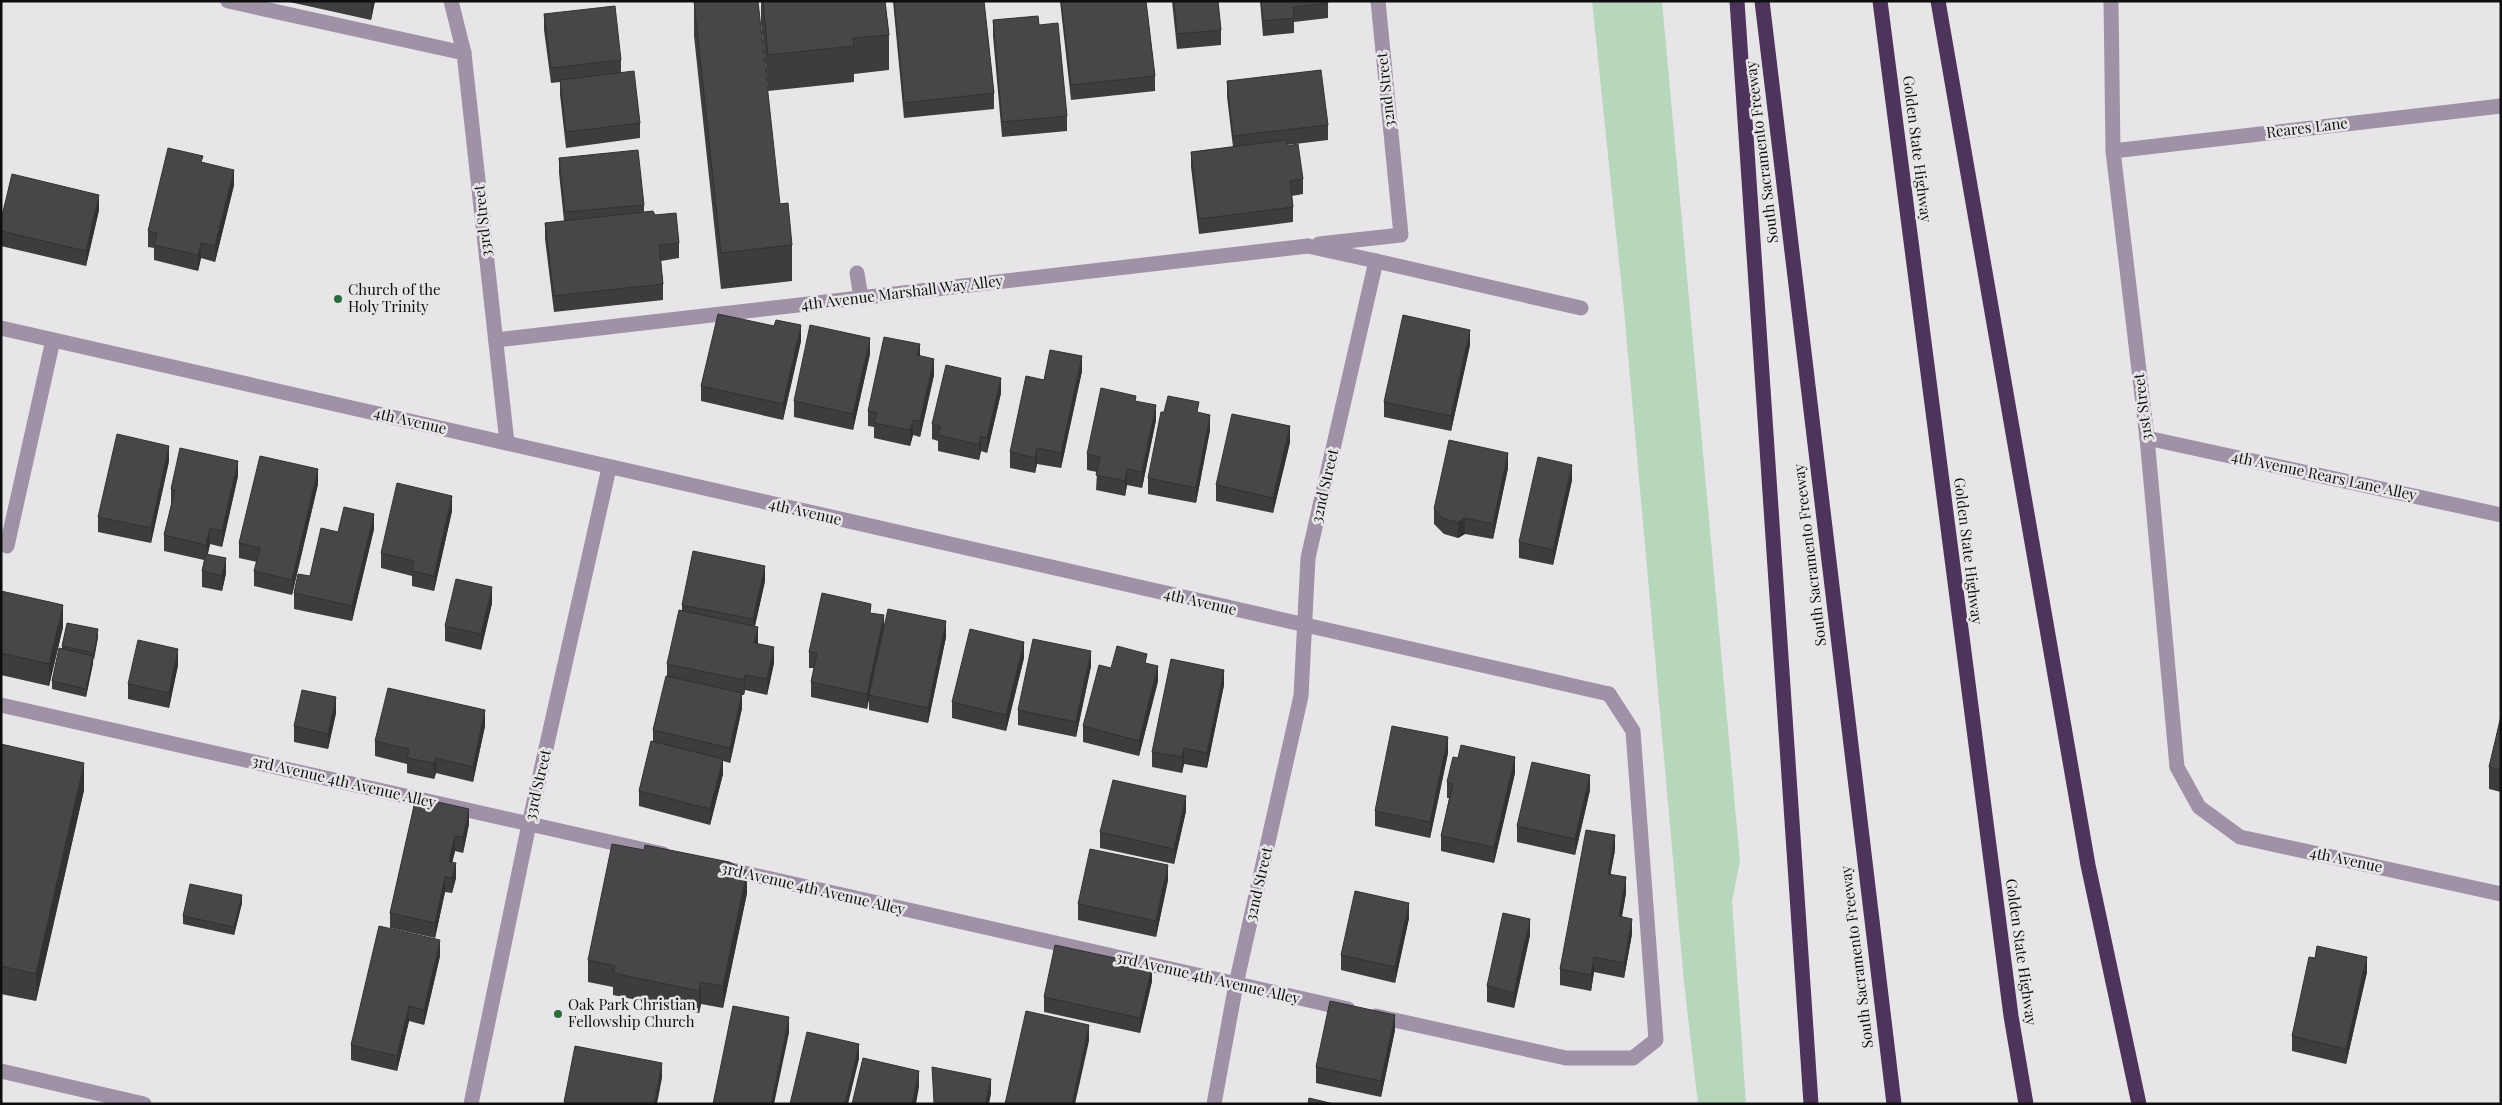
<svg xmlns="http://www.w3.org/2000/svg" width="2502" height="1105" viewBox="0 0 2502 1105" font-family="'Playfair Display',serif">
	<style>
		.green { fill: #b7d7bc }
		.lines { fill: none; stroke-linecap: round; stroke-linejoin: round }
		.lane { stroke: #9f92a6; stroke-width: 15 }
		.street { stroke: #9f92a6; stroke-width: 15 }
		.highway { stroke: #4e345b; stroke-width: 15 }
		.wall { fill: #3e3c3f }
		.shaded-wall { fill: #323133 }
		.building { fill: #484649; stroke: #323133 }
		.poi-dot { fill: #266d3a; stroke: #e8e5e9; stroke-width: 2 }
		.labels { text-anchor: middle; stroke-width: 5; stroke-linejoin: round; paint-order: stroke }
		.street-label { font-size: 15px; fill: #0e0e0f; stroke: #e8e5e9 }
		.poi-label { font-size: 15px; fill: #0e0e0f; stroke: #e8e5e9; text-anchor: start }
	</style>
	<rect width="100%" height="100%" fill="#e8e5e9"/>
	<path class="green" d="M1592,1h70l78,860 -8,40 14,203h-48l-14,-122 -60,-672z"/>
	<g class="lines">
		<g class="lane">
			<path d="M228,1l236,52"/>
			<path d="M1376,261l205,47"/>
			<path d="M857,273l4,25"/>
			<path d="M496,340l812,-94"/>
			<path d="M2147,438l354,77"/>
			<path d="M7,546l46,-206"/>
			<path d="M1,705l662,149"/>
			<path d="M727,869l621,140"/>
			<path d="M1376,1016l190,42h67l23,-18 -23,-309 -24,-37"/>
		</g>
		<g class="street">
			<path d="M451,1l13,52 43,390"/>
			<path d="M2111,1l2,150 34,287 30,329 22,40 41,30 261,57"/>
			<path d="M2113,151l388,-45"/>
			<path d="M1319,244l82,-9 -23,-234"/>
			<path d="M1,328l1608,366"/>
			<path d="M1,1071l143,33"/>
			<path d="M471,1104l58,-280 80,-356"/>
			<path d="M1214,1104l22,-120 65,-288 7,-138 68,-297 -68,-15"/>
		</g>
		<g class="highway">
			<path d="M1737,1l74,1103"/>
			<path d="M1762,1l132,1103"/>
			<path d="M1880,1l131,1015 15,88"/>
			<path d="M1938,1l150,864 51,239"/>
		</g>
	</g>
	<g class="wall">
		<path d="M285,1h90l-4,19z"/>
		<path d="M694,1l86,203 12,41v36l-71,8 -27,-253z"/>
		<path d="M761,1h124l4,34v35l-35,4v8l-86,9 -7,-67z"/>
		<path d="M893,1h91l10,92v16l-90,9z"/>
		<path d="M1060,1h86l9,75v15l-84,9z"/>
		<path d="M1172,1h46l3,29v15l-44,4z"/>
		<path d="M1260,1h68v17l-34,4v11l-31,3z"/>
		<path d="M544,14l77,46v13l19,50v15l-74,10 -6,-53v-13l-9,1 -7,-53z"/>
		<path d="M993,20l46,5 28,91v15l-65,6 -9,-101z"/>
		<path d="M1227,81l101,44v15l-41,5 16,34v15l-11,2 1,11v15l-94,12 -8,-67v-15l42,-5 -6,-50z"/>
		<path d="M559,158l85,47v7l11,3 24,28v15l-18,3 2,23v16l-109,12 -9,-73v-16l19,-2 -5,-48z"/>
		<path d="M203,162l31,23 -19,77 -14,-4 -3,13 -44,-11v-12l-6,-1v-16z"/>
		<path d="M99,210l-13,56 -85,-20v-26z"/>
		<path d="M801,341l-18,79 -82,-19v-15z"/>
		<path d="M1470,345l-19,86 -67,-14v-15z"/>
		<path d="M870,354l-17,76 -59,-13v-16z"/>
		<path d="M920,356l14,19 -14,62 -7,-2 -3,11 -36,-8v-11l-6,-1v-15z"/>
		<path d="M1082,371l-21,97 -24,-4 -2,9 -25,-5v-16l34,-72z"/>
		<path d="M1001,393l-14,60 -6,-2 -2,9 -41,-9v-10l-6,-2v-15z"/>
		<path d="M1136,401l20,19 -14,68 -15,-3 -2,11 -29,-6 1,-18 -10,-2v-16z"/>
		<path d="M1199,412l11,18 -14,73 -48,-9v-16z"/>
		<path d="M1290,442l-17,71 -57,-12v-16z"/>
		<path d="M169,461l-18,82 -53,-11v-15z"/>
		<path d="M1508,468l-15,71 -28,-5 -7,4 -14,-4 -10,-10v-15z"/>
		<path d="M238,476l-16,71 -12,-3 -2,10 18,19 -4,18 -20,-4v-16l2,-11 -40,-9v-16l7,-30v-16z"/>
		<path d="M1572,480l-19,85 -34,-7v-16z"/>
		<path d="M318,484l-26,111 -38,-9v-15l3,-9 -18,-4v-15z"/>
		<path d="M452,511l-18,80 -22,-5v-10l-31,-8v-15z"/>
		<path d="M374,529l-22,92 -58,-12v-16l16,-17 28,-44z"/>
		<path d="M765,581l-10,45 3,16v2l16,19 -7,32 -22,-5 -1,5h-2v13l-12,55 -7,-2v13l-13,51 -71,-19v-15l14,-50v-11l14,-54v-12l15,-53v-6z"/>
		<path d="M1,591l62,36 -14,59 -48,-11z"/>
		<path d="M492,603l-11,47 -36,-9v-15z"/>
		<path d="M871,613l13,18 62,6 -18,86 -59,-13v-13l-2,12 -56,-12v-15l3,-14h-5v-16z"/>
		<path d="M98,637l-12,60 -34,-8v-8l10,-32v-3z"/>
		<path d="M1024,658l-18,73 -54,-13v-16z"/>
		<path d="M1147,663l11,18 -19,75 -56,-14v-16l28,-58z"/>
		<path d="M178,665l-9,43 -41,-9v-15z"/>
		<path d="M1091,666l-15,71 -58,-12v-15z"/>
		<path d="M1224,685l-17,83 -23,-4 -2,9 -30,-6v-15z"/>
		<path d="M336,713l-8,36 -34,-7v-16z"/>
		<path d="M2501,716v76l-12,-3v-22z"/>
		<path d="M485,726l-12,56 -37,-9 -2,6 -27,-6v-9l-32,-8v-15z"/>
		<path d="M1,744l83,46 -48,211 -35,-7z"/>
		<path d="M1448,753l-18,85 -55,-12v-15z"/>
		<path d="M1515,773l-21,90 -53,-12v-15l8,-38h-2v-16z"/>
		<path d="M1590,790l-15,65 -58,-13v-16z"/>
		<path d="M416,797l53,27 -6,29 -8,-2 -3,11 4,16 -4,15 -7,-1 -10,46 -45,-10v-15z"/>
		<path d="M1186,811l-12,53 -74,-16v-16z"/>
		<path d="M1615,850l-5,24 16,19 -4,24 10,17 -8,44 -30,-6 -3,19 -31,-6v-16z"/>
		<path d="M1168,880l-12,57 -78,-17v-16z"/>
		<path d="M747,893l-24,115 -22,-4 -2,9 -86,-18v-8l-25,-5v-22z"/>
		<path d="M242,903l-8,32 -51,-11v-8z"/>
		<path d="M1409,918l-14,65 -54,-13v-15z"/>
		<path d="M1530,935l-16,73 -27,-6v-16z"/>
		<path d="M440,956l-16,69 -15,-4 -12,50 -46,-11v-15z"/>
		<path d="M2315,958l52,14 -21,92 -54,-13v-15z"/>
		<path d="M1152,981l-12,52 -96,-21v-15z"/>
		<path d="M1395,1030l-14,67 -65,-14v-16z"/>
	</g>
	<g class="shaded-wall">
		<path d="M371,1h4l-4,19z"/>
		<path d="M234,170v15l-19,77v-16z"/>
		<path d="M99,195v15l-13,56v-15z"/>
		<path d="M201,243v15l-3,13v-16z"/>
		<path d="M801,325v16l-18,79v-16z"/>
		<path d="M1470,330v15l-19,86v-15z"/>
		<path d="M870,338v16l-17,76v-16z"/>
		<path d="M920,344v16l-3,-5z"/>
		<path d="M1082,356v15l-21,97v-15z"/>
		<path d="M934,359v16l-14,62v-16z"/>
		<path d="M1001,378v15l-14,60v-15z"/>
		<path d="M1156,405v15l-14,68v-16z"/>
		<path d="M1210,415v15l-14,73v-15z"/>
		<path d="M913,420v15l-3,11v-16z"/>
		<path d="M1290,426v16l-17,71v-15z"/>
		<path d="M981,436v15l-2,9v-15z"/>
		<path d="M169,446v15l-18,82v-15z"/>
		<path d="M1037,448v16l-2,9v-15z"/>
		<path d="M1508,453v15l-15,71v-15z"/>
		<path d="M238,461v15l-16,71v-16z"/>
		<path d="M1572,465v15l-19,85v-15z"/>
		<path d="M318,469v15l-26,111v-15z"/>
		<path d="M1127,469v16l-2,11v-15z"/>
		<path d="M452,496v15l-18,80v-15z"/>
		<path d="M374,514v15l-22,92v-15z"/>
		<path d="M1465,518v16l-7,4v-16z"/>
		<path d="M210,528v16l-4,16v-15z"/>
		<path d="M226,558v15l-4,18v-15z"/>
		<path d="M765,566v15l-12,53v-15z"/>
		<path d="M492,587v16l-11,47v-16z"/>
		<path d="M63,605v22l-14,59v-22z"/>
		<path d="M884,615v16l-17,78v-15z"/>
		<path d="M946,621v16l-18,86v-15z"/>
		<path d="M758,627v15l-4,17v-16z"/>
		<path d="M98,629v8l-4,23v-7z"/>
		<path d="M1024,642v16l-18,73v-16z"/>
		<path d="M774,647v16l-7,32v-16z"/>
		<path d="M178,649v16l-9,43v-15z"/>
		<path d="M1091,651v15l-15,71v-15z"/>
		<path d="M93,656v8l-7,33v-8z"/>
		<path d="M1158,666v15l-19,75v-15z"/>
		<path d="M1224,670v15l-17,83v-15z"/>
		<path d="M745,675v15l-1,5v-15z"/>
		<path d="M742,693v15l-12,55v-15z"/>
		<path d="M336,697v16l-8,36v-15z"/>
		<path d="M485,710v16l-12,56v-15z"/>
		<path d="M1448,737v16l-18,85v-16z"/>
		<path d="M1184,748v16l-2,9v-16z"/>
		<path d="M1515,757v16l-21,90v-16z"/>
		<path d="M436,758v15l-2,6v-16z"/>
		<path d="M723,759v15l-13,51v-16z"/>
		<path d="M84,763v27l-48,211v-27z"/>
		<path d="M1590,775v15l-15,65v-16z"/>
		<path d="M1186,796v15l-12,53v-15z"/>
		<path d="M469,809v15l-6,29v-16z"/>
		<path d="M1615,835v15l-7,39v-15z"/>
		<path d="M455,836v15l-6,26v-15z"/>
		<path d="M456,863v15l-4,15v-15z"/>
		<path d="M1168,865v15l-12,57v-16z"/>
		<path d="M747,871v22l-24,115v-22z"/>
		<path d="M445,877v15l-10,46v-15z"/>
		<path d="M1626,877v16l-7,38v-15z"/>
		<path d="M242,895v8l-8,32v-8z"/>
		<path d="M1409,903v15l-14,65v-16z"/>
		<path d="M1530,919v16l-16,73v-15z"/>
		<path d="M1632,919v15l-8,44v-15z"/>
		<path d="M440,940v16l-16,69v-15z"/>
		<path d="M1594,957v15l-3,19v-16z"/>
		<path d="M2367,957v15l-21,92v-15z"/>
		<path d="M1152,966v15l-12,52v-15z"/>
		<path d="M701,982v22l-2,9v-22z"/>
		<path d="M409,1006v15l-12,50v-15z"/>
		<path d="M1395,1015v15l-14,67v-16z"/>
		<path d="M789,1017v16l-15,71h-3z"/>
		<path d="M1089,1025v16l-14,63h-3z"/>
		<path d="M859,1044v15l-11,45h-3z"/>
		<path d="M662,1063v15l-5,26h-3z"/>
		<path d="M919,1071v16l-3,17h-4z"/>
		<path d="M991,1079v15l-2,10h-4z"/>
	</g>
	<g class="building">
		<path d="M694,1h64l22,203 8,-1 4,42 -71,8z"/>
		<path d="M763,1h122l4,34 -36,3 1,8 -86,9z"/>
		<path d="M894,1h90l10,92 -90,10z"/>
		<path d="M1061,1h85l9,75 -84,9z"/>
		<path d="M1174,1h44l3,29 -44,4z"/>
		<path d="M1261,1h67v2l-35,4 1,11 -31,3z"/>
		<path d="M615,6l6,54 -70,8 -7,-54z"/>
		<path d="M1038,16l1,9 19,-2 9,93 -65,6 -9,-102z"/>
		<path d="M1321,70l7,55 -95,11 -6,-55z"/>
		<path d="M634,71l6,52 -74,9 -6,-52z"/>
		<path d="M1286,140l1,6 11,-2 5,35 -13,2 3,26 -94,12 -8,-67z"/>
		<path d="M168,148l35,8 -2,6 33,8 -19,76 -14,-3 -3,12 -44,-10 3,-12 -9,-2z"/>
		<path d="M638,150l6,55 -79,7 -6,-54z"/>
		<path d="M12,174l87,21 -13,56 -85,-20v-11z"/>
		<path d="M653,211l2,4 21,-2 3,30 -20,2 4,39 -109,12 -9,-73z"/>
		<path d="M718,314l56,12 2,-6 25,5 -18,79 -82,-18z"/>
		<path d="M1403,315l67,15 -19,86 -67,-14z"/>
		<path d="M810,325l60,13 -17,76 -59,-13z"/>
		<path d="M884,337l36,7 -3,11 17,4 -14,62 -7,-1 -3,10 -36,-7 3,-10 -9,-2z"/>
		<path d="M1050,350l32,6 -21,97 -24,-5 -2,10 -25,-6 16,-76 18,4z"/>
		<path d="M946,365l55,13 -14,60 -6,-2 -2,9 -41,-10 2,-9 -8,-2z"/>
		<path d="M1101,388l35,8 -1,5 21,4 -14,67 -15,-3 -2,12 -29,-6 4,-18 -13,-3z"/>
		<path d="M1168,396l31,6 -2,10 13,3 -14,73 -48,-10 13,-66h3z"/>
		<path d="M1232,414l58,12 -17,72 -57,-13z"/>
		<path d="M117,434l52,12 -18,82 -53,-11z"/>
		<path d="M1449,440l59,13 -15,71 -28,-6 -7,4 -14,-3 -10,-10z"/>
		<path d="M180,448l58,13 -16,70 -12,-3 -4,17 -42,-10 11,-45 -4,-1z"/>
		<path d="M260,456l58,13 -26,111 -38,-9 6,-23 -21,-5z"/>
		<path d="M1538,457l34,8 -19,85 -34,-8z"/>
		<path d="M397,483l55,13 -18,80 -22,-5 2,-10 -33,-8z"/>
		<path d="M344,507l30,7 -22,92 -58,-13 4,-19 12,2 11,-48 17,4z"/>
		<path d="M693,551l72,15 -12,53 -71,-14z"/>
		<path d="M206,554l20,4 -4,18 -20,-5z"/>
		<path d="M456,579l36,8 -11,47 -36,-8z"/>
		<path d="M1,591l62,14 -14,59 -48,-11z"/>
		<path d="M822,593l49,11 -1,9 14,2 -17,79 -56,-12 6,-29 -8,-1z"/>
		<path d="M888,609l58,12 -18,87 -59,-13z"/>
		<path d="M679,610l79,17 -4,16 20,4 -7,32 -22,-4 -1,5 -77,-16z"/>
		<path d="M67,623l31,6 -4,24 -32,-7z"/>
		<path d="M970,629l54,13 -18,73 -54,-13z"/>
		<path d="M1033,639l58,12 -15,71 -58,-12z"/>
		<path d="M138,640l40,9 -9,44 -41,-9z"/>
		<path d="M1117,646l30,8 -2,9 13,3 -19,75 -56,-15 16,-61 12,3z"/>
		<path d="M59,648l34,8 -7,33 -34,-8z"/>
		<path d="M1171,659l53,11 -17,83 -23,-5 -2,9 -30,-5z"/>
		<path d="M666,676l76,17 -12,55 -77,-18z"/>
		<path d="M388,688l97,22 -12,57 -37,-9 -2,5 -27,-5 2,-9 -34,-8z"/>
		<path d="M302,690l34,7 -8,37 -34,-8z"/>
		<path d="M2501,716v54l-12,-3z"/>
		<path d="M1392,726l56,11 -18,85 -55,-11z"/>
		<path d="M651,741l72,18 -13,50 -71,-18z"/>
		<path d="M1,744l83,19 -48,211 -35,-8z"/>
		<path d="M1461,745l54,12 -21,90 -53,-11 12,-52 -6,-2 6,-25 5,1z"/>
		<path d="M1532,762l58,13 -15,64 -58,-13z"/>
		<path d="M1113,780l73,16 -12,53 -74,-17z"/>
		<path d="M416,797l53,12 -6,28 -8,-1 -6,26 7,1 -4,15 -7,-1 -10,46 -45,-10z"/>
		<path d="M1586,830l29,5 -7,39 18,3 -7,39 13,3 -8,44 -30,-6 -3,18 -31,-6z"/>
		<path d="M612,844l32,6 1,-5 84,17 18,9 -24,115 -22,-4 -2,9 -86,-18 2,-7 -27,-6z"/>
		<path d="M1090,849l78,16 -12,56 -78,-17z"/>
		<path d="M190,884l52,11 -8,32 -51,-11z"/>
		<path d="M1355,891l54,12 -14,64 -54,-12z"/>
		<path d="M1503,913l27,6 -16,74 -27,-7z"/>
		<path d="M379,926l61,14 -16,70 -15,-4 -12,50 -46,-11z"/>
		<path d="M1055,945l97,21 -12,52 -96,-21z"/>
		<path d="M2317,946l50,11 -21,92 -54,-13 17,-79 6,1z"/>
		<path d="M1330,1001l65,14 -14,66 -65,-14z"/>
		<path d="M733,1006l56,11 -18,87h-58z"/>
		<path d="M1026,1011l63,14 -17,79h-67z"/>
		<path d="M807,1032l52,12 -14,60h-55z"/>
		<path d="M575,1046l87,17 -8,41h-81l-9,-2z"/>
		<path d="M863,1058l56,13 -7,33h-60z"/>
		<path d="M932,1067l59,12 -6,25h-51v-2z"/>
		<path d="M1309,1098l25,6h-26z"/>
	</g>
	<g class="poi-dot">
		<circle cx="338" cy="299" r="5"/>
		<circle cx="558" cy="1014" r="5"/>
	</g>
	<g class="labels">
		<g class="street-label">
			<text transform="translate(1386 90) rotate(-96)" y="5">32nd Street</text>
			<text transform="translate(2307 128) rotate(-7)" y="5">Reares Lane</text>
			<text transform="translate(1917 149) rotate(83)" y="5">Golden State Highway</text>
			<text transform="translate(1762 152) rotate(-97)" y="5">South Sacramento Freeway</text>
			<text transform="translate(483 221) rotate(-96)" y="5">33rd Street</text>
			<text transform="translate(902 293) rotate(-7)" y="5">4th Avenue Marshall Way Alley</text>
			<text transform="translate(2143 407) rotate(-97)" y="5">31st Street</text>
			<text transform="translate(410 421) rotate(13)" y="5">4th Avenue</text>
			<text transform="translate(2324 476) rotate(12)" y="5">4th Avenue Rears Lane Alley</text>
			<text transform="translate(1325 486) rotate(-77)" y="5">32nd Street</text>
			<text transform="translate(805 512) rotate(13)" y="5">4th Avenue</text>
			<text transform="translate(1968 551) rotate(83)" y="5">Golden State Highway</text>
			<text transform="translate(1810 555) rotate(-97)" y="5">South Sacramento Freeway</text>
			<text transform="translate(1200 602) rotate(13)" y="5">4th Avenue</text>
			<text transform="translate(344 782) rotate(13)" y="5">3rd Avenue 4th Avenue Alley</text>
			<text transform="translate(538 785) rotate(-77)" y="5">33rd Street</text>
			<text transform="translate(2346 860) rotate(12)" y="5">4th Avenue</text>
			<text transform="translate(1259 884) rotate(-77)" y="5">32nd Street</text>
			<text transform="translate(813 889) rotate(13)" y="5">3rd Avenue 4th Avenue Alley</text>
			<text transform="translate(2021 952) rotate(82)" y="5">Golden State Highway</text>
			<text transform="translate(1857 957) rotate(-97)" y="5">South Sacramento Freeway</text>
			<text transform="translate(1208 978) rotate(13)" y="5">3rd Avenue 4th Avenue Alley</text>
		</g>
		<g class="poi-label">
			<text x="348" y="295">Church of the<tspan x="348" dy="17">Holy Trinity</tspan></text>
			<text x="568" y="1010">Oak Park Christian<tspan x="568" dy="17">Fellowship Church</tspan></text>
		</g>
	</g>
	<rect width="2502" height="1105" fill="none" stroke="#0e0e0f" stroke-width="5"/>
</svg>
